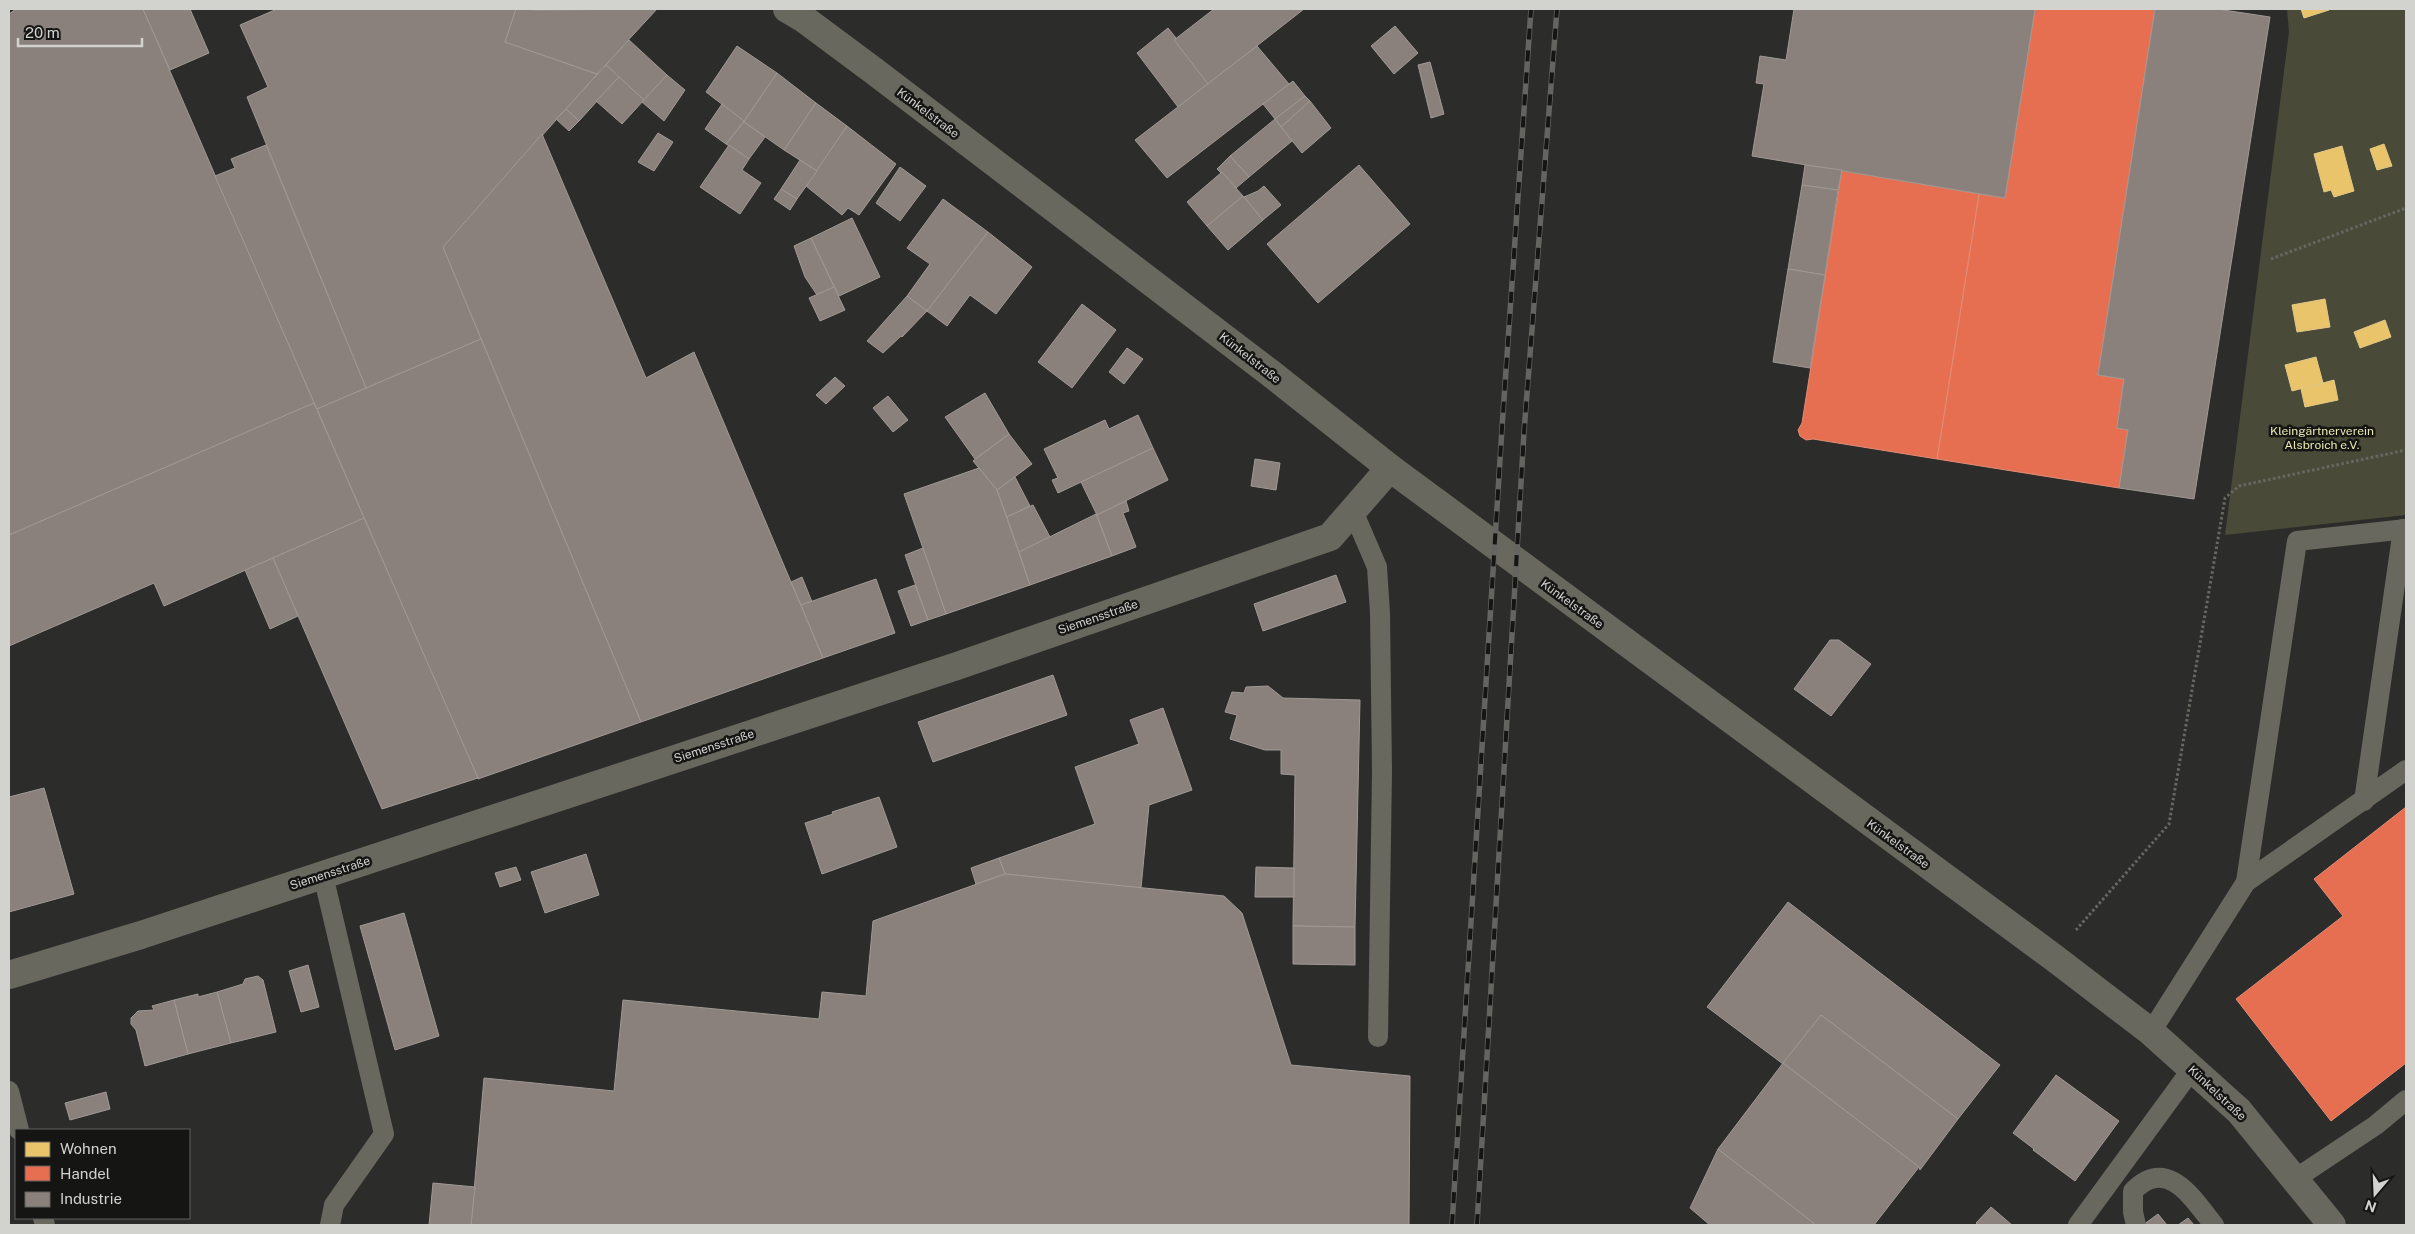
<svg xmlns="http://www.w3.org/2000/svg" width="2415" height="1234" viewBox="0 0 2415 1234" font-family="'Public Sans',sans-serif">
	<style>
		.green { fill: #4a4a38 }
		.homes { fill: #e9c46a; stroke: #e2c888 }
		.shops { fill: #e76f51; stroke: #e18d77 }
		.industry { fill: #8a817c; stroke: #a09995 }
		.lines { fill: none; stroke-linecap: round; stroke-linejoin: round }
		.path { stroke: #686862; stroke-width: 3; stroke-dasharray: 2.5 2.5; stroke-linecap: butt }
		.service { stroke: #68685e; stroke-width: 20 }
		.minor { stroke: #68685e; stroke-width: 28 }
		.tertiary { stroke: #68685e; stroke-width: 28 }
		.rail-casing { stroke: #646460; stroke-width: 5.5 }
		.rail { stroke: #151513; stroke-width: 4; stroke-dasharray: 11; stroke-linecap: butt }
		.labels { text-anchor: middle; stroke-width: 5; stroke-linejoin: round; paint-order: stroke }
		.street-label { font-size: 12px; fill: #d2d2cf; stroke: #151513 }
		.park-label { font-size: 12px; fill: #e9e8b1; stroke: #151513 }
	</style>
	<rect width="100%" height="100%" fill="#2c2c2a"/>
	<path class="green" d="M2287,9h119v506l-181,20 64,-503z"/>
	<g class="homes">
		<path d="M2301,9h28v1l-25,8z"/>
		<path d="M2384,144l8,22 -15,4 -7,-21z"/>
		<path d="M2342,146l12,45 -20,6 -3,-7 -7,2 -10,-38z"/>
		<path d="M2325,299l5,28 -33,5 -5,-27z"/>
		<path d="M2385,320l6,17 -31,11 -6,-16z"/>
		<path d="M2316,357l7,26 -31,8 -7,-26z"/>
		<path d="M2334,380l4,20 -33,7 -4,-18z"/>
	</g>
	<g class="shops">
		<path d="M2035,9h120l-57,366 26,4 -7,49 11,2 -9,58 -182,-29 42,-265 26,4z"/>
		<path d="M1842,170l137,24 -42,265 -124,-20 -7,1 -6,-4 -2,-6 4,-7z"/>
		<path d="M2406,807v256l-75,58 -95,-122 107,-83 -29,-37z"/>
	</g>
	<g class="industry">
		<path d="M16,9h127l171,394 -305,132v-521z"/>
		<path d="M143,9h47l19,44 -39,17z"/>
		<path d="M277,9h239l-11,33 92,32 -154,173 38,92 -115,49 -119,-291 21,-10 -28,-62z"/>
		<path d="M516,9l22,1 119,-1 -60,65 -92,-32z"/>
		<path d="M1214,9h90l-96,75 -34,-44z"/>
		<path d="M1794,9h241l-30,189 -253,-42 12,-72 -8,-1 4,-27 26,4z"/>
		<path d="M2155,9h62l53,8 -76,482 -75,-11 9,-58 -11,-2 7,-49 -26,-4z"/>
		<path d="M1395,26l23,27 -24,21 -23,-28z"/>
		<path d="M1168,28l8,10 -2,2 34,44 -30,23 -41,-54z"/>
		<path d="M629,40l38,35 -23,25 -38,-35z"/>
		<path d="M737,46l40,27 -33,48 -38,-29z"/>
		<path d="M1257,46l32,38 -122,94 -32,-38z"/>
		<path d="M1430,62l14,52 -13,4 -13,-53z"/>
		<path d="M606,65l13,12 -40,44 -13,-12z"/>
		<path d="M777,73l39,30 -32,47 -40,-28z"/>
		<path d="M667,75l18,15 -21,31 -22,-19z"/>
		<path d="M619,77l25,23 -22,24 -26,-23z"/>
		<path d="M1293,81l12,15 -30,23 -12,-15z"/>
		<path d="M1305,96l5,5 -29,26 -6,-8z"/>
		<path d="M1310,101l21,27 -29,25 -21,-26z"/>
		<path d="M816,103l31,23 -30,45 -33,-21z"/>
		<path d="M722,104l22,17 -18,23 -21,-15z"/>
		<path d="M566,109l13,12 -10,10 -13,-12z"/>
		<path d="M1275,119l17,22 -43,36 -19,-21z"/>
		<path d="M744,122l21,15 -16,22 -23,-15z"/>
		<path d="M847,126l49,38 -37,51 -11,-7 -6,7 -36,-29z"/>
		<path d="M658,133l15,9 -19,29 -16,-9z"/>
		<path d="M542,134l104,244 48,-26 129,306 -182,64 -198,-475z"/>
		<path d="M266,145l100,243 -49,21 -102,-233 20,-8 -4,-9z"/>
		<path d="M729,145l20,14 -7,11 19,13 -21,31 -40,-27z"/>
		<path d="M1230,156l19,21 -13,11 -19,-19z"/>
		<path d="M800,160l17,11 -20,28 -16,-10z"/>
		<path d="M1359,165l51,59 -92,79 -51,-59z"/>
		<path d="M1805,165l37,5 -4,20 -36,-5z"/>
		<path d="M900,167l26,19 -26,35 -24,-18z"/>
		<path d="M1222,172l21,24 -36,30 -20,-24z"/>
		<path d="M1802,185l36,5 -13,85 -37,-6z"/>
		<path d="M1264,186l17,19 -18,15 -19,-23 14,-6z"/>
		<path d="M781,189l16,10 -7,11 -16,-11z"/>
		<path d="M1243,196l20,24 -35,30 -21,-24z"/>
		<path d="M943,199l45,33 -61,79 -20,-15 23,-32 -23,-16z"/>
		<path d="M852,218l28,59 -41,19 -28,-58z"/>
		<path d="M988,232l44,35 -36,47 -26,-19 -23,31 -20,-15z"/>
		<path d="M811,238l23,49 -17,8 -12,-18 -11,-31z"/>
		<path d="M1788,269l37,6 -15,93 -37,-6z"/>
		<path d="M834,287l11,23 -25,11 -11,-23z"/>
		<path d="M907,296l20,15 -25,26 -1,-1 -18,17 -16,-12z"/>
		<path d="M1082,304l34,26 -44,58 -34,-26z"/>
		<path d="M481,339l160,383 -163,57 -161,-370z"/>
		<path d="M1127,348l16,11 -19,25 -15,-12z"/>
		<path d="M835,377l10,9 -19,18 -10,-9z"/>
		<path d="M985,393l24,41 -34,25 -30,-42z"/>
		<path d="M888,396l20,24 -15,12 -20,-24z"/>
		<path d="M314,403l50,115 -200,88 -10,-23 -145,63v-111z"/>
		<path d="M1138,415l15,33 -95,45 -6,-13 6,-2 -14,-29 61,-29 4,9z"/>
		<path d="M1009,434l23,30 -35,26 -24,-29z"/>
		<path d="M1153,448l15,32 -71,35 -16,-33z"/>
		<path d="M1255,459l25,4 -4,27 -25,-4z"/>
		<path d="M979,468l18,22 33,95 -84,29 -42,-120z"/>
		<path d="M1015,477l15,29 -23,11 -10,-27z"/>
		<path d="M1126,501l3,10 -6,2 13,34 -24,9 -15,-41z"/>
		<path d="M1033,505l17,32 -31,15 -12,-35z"/>
		<path d="M1096,514l16,42 -82,29 -11,-33z"/>
		<path d="M364,518l114,260 -96,31 -109,-251z"/>
		<path d="M923,548l23,66 -18,6 -23,-65z"/>
		<path d="M273,558l25,58 -28,13 -25,-59z"/>
		<path d="M1336,575l10,27 -83,29 -9,-27z"/>
		<path d="M802,577l10,25 -11,3 -10,-23z"/>
		<path d="M876,579l19,54 -72,25 -22,-53z"/>
		<path d="M915,585l13,35 -17,6 -13,-35z"/>
		<path d="M1830,640h9l32,24 -40,52 -37,-27z"/>
		<path d="M1053,675l14,40 -134,47 -15,-40z"/>
		<path d="M1268,686l15,12 77,2 -5,227 -62,-1 2,-151 -14,-1v-24h-16l-35,-11 7,-24 -12,-3 7,-20 12,1 2,-6z"/>
		<path d="M1163,708l29,82 -43,15 -8,83 -136,-14 -6,-16 96,-34 -20,-57 64,-23 -9,-24z"/>
		<path d="M44,788l30,106 -65,18v-115z"/>
		<path d="M879,797l18,50 -75,27 -17,-51 28,-9 -1,-2z"/>
		<path d="M586,854l13,41 -54,18 -14,-41z"/>
		<path d="M999,858l6,16 -29,10 -5,-16z"/>
		<path d="M516,867l5,13 -21,7 -5,-14z"/>
		<path d="M1256,867l38,1v29h-39z"/>
		<path d="M1005,874l219,22 18,17 49,152 119,11 -1,149h-938l13,-147 130,13 9,-91 196,19 3,-27 44,4 7,-75z"/>
		<path d="M1788,902l212,163 -42,54 -137,-104 -38,49 -76,-57z"/>
		<path d="M404,913l35,123 -44,14 -35,-124z"/>
		<path d="M1293,926l62,1v38l-62,-1z"/>
		<path d="M308,965l11,42 -18,5 -12,-41z"/>
		<path d="M258,976l5,4 13,52 -45,11 -14,-51 26,-8 2,-5z"/>
		<path d="M217,992l14,51 -43,11 -14,-54 24,-6v3z"/>
		<path d="M174,1000l14,54 -43,12 -9,-36 -5,-6v-6l7,-7 16,-1 -2,-4z"/>
		<path d="M1821,1015l137,104 -38,51 -1,-3 -136,-104z"/>
		<path d="M1783,1063l136,104 -45,58h-58l-98,-76z"/>
		<path d="M2056,1075l63,46 -44,60 -42,-31 1,-1 -21,-16z"/>
		<path d="M106,1092l4,17 -40,11 -5,-17z"/>
		<path d="M1718,1149l98,76h-106l-20,-17z"/>
		<path d="M433,1183l42,4 -4,38h-42z"/>
		<path d="M1991,1207l21,18h-34l-2,-2z"/>
		<path d="M2158,1214l9,11h-24z"/>
		<path d="M2188,1218l6,7h-16z"/>
	</g>
	<g class="lines">
		<g class="path">
			<path d="M2271,259l135,-51"/>
			<path d="M2076,930l93,-106 56,-326 14,-12 167,-36"/>
		</g>
		<g class="service">
			<path d="M1353,511l24,56 3,46 2,158 -4,266"/>
			<path d="M2364,801l39,-272"/>
			<path d="M323,875l61,259 -50,71 -4,20"/>
			<path d="M2246,882l51,-341 109,-12"/>
			<path d="M2151,1032l95,-150 160,-112"/>
			<path d="M9,1091l10,39"/>
			<path d="M2295,1179l81,-54 30,-25"/>
			<path d="M43,1218l2,7"/>
			<path d="M2078,1225l114,-156"/>
			<path d="M2136,1225l-3,-13v-21c35,-35 60,8 81,34"/>
		</g>
		<path class="minor" d="M9,975l132,-40 816,-269 373,-129 60,-69"/>
		<path class="tertiary" d="M787,9l17,10 70,52 395,301 121,96 663,489 98,75 88,79 93,114"/>
		<g class="rail-casing">
			<g id="rail">
				<path d="M1452,1225l50,-797 29,-419"/>
				<path d="M1477,1225l47,-793 33,-423"/>
			</g>
		</g>
		<use href="#rail" class="rail"/>
	</g>
	<g class="labels">
		<g class="street-label">
			<text transform="translate(928 113) rotate(37)" y="4">Künkelstraße</text>
			<text transform="translate(1250 358) rotate(38)" y="4">Künkelstraße</text>
			<text transform="translate(1572 604) rotate(36)" y="4">Künkelstraße</text>
			<text transform="translate(1098 617) rotate(-19)" y="4">Siemensstraße</text>
			<text transform="translate(714 746) rotate(-18)" y="4">Siemensstraße</text>
			<text transform="translate(1898 844) rotate(36)" y="4">Künkelstraße</text>
			<text transform="translate(330 873) rotate(-18)" y="4">Siemensstraße</text>
			<text transform="translate(2217 1093) rotate(43)" y="4">Künkelstraße</text>
		</g>
		<g class="park-label">
			<text x="2322" y="435">Kleingärtnerverein<tspan x="2322" dy="14">Alsbroich e.V.</tspan></text>
		</g>
	</g>
	<rect width="2415" height="1234" fill="none" stroke="#d2d2cf" stroke-width="20"/>
	<rect x="15" y="1129" width="175" height="90" fill="#151513" stroke="#61615e"/>
	<rect x="25" y="1142" width="25" height="15" fill="#e9c46a" stroke="#61615e"/>
	<text x="60" y="1154" font-size="15" fill="#d2d2cf">Wohnen</text>
	<rect x="25" y="1166" width="25" height="15" fill="#e76f51" stroke="#61615e"/>
	<text x="60" y="1179" font-size="15" fill="#d2d2cf">Handel</text>
	<rect x="25" y="1192" width="25" height="15" fill="#8a817c" stroke="#61615e"/>
	<text x="60" y="1204" font-size="15" fill="#d2d2cf">Industrie</text>
	<g transform="translate(2375 1194) rotate(199)" stroke="#151513" stroke-width="4" paint-order="stroke">
	<path d="M0-4L9 19L0 12L-9 19Z" fill="#d2d2cf"/>
	<text y="-8" font-size="14" font-weight="bold" text-anchor="middle" fill="#d2d2cf">N</text>
	</g>
	<path d="M18 38v8h124v-8" fill="none" stroke="#d2d2cf" stroke-width="2.5"/>
	<text x="25" y="38" font-size="15" fill="#d2d2cf" stroke="#151513" stroke-width="4" paint-order="stroke">20 m</text>
</svg>
